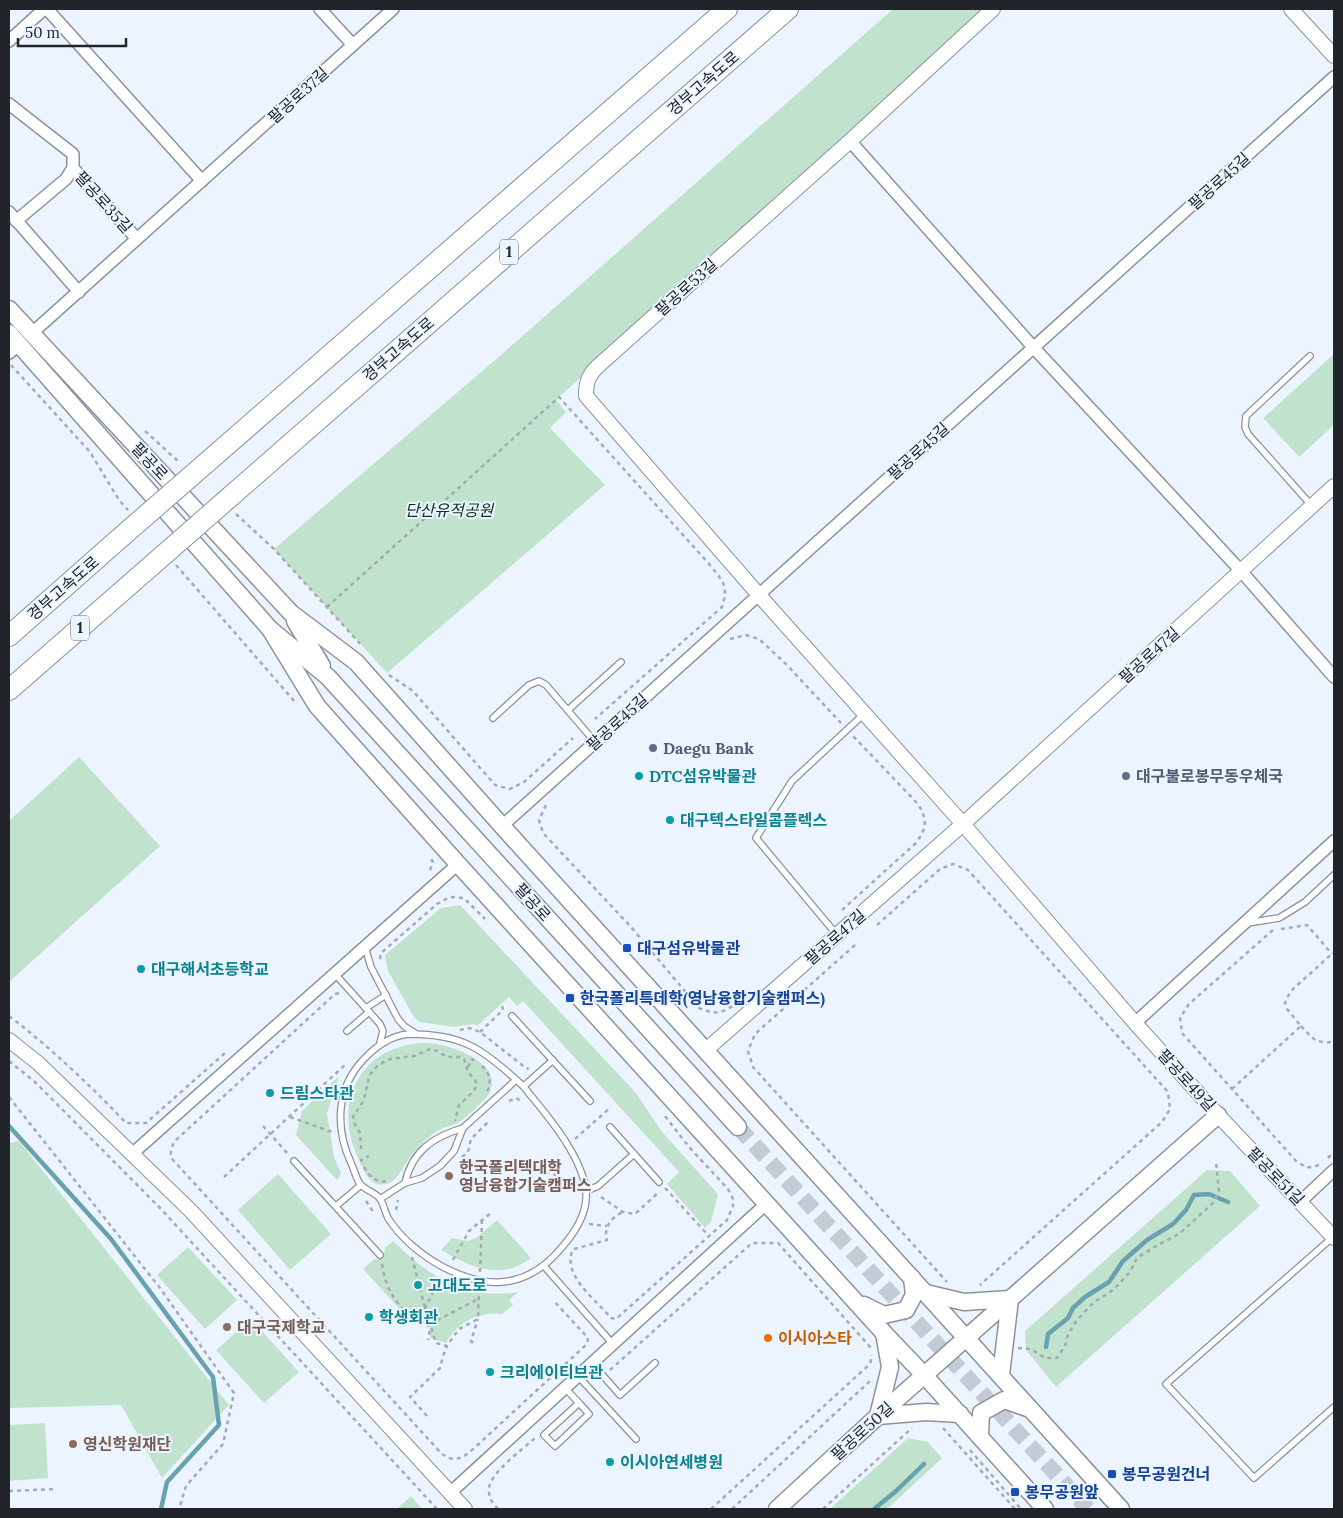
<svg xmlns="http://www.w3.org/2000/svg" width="1343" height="1518" viewBox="0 0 1343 1518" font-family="Lora,'Noto Sans KR',serif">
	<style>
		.green { fill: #c1e3ce }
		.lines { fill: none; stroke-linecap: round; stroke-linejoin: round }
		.stream { stroke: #69a1af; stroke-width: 4.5 }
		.secondary-tunnel { stroke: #c3cbd4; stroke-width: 16; stroke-dasharray: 16 8; stroke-linecap: butt }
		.service-casing { stroke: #8b929c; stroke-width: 8 }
		.minor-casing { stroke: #8b929c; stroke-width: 14 }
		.tertiary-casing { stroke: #8b929c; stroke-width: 16 }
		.secondary-casing { stroke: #8b929c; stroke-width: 19 }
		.motorway-casing { stroke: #8b929c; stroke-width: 22 }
		.path { stroke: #a4abb3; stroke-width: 2.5; stroke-dasharray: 4 4; stroke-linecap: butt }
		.service { stroke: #fff; stroke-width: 5.5 }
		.minor { stroke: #fff; stroke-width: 11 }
		.tertiary { stroke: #fff; stroke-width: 14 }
		.secondary { stroke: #fff; stroke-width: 16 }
		.motorway { stroke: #fff; stroke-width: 20 }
		.motorway-bridge-casing { stroke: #8b929c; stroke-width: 22; stroke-linecap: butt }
		.motorway-bridge { stroke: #fff; stroke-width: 20 }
		.service-dot { fill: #5c6f8a; stroke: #ecf5ff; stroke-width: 2 }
		.culture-dot { fill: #0f9aa8; stroke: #ecf5ff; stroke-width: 2 }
		.transit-dot { fill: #1a4fb4; stroke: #ecf5ff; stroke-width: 2 }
		.education-dot { fill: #8d6e63; stroke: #ecf5ff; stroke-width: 2 }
		.food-dot { fill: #e8710a; stroke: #ecf5ff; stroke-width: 2 }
		.labels { text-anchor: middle; stroke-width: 4; stroke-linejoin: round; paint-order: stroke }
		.shield { fill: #ecf5ff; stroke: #5e6368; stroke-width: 1 }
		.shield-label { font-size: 15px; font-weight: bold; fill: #212428 }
		.street-label { font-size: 16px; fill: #212428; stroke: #ecf5ff }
		.park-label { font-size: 16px; font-style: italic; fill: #0a311f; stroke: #ecf5ff }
		.service-label { font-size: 16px; font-weight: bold; fill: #4e5e75; stroke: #ecf5ff; text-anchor: start }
		.culture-label { font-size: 16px; font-weight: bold; fill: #0d838f; stroke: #ecf5ff; text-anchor: start }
		.transit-label { font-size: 16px; font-weight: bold; fill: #164399; stroke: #ecf5ff; text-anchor: start }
		.education-label { font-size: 16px; font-weight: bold; fill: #785e54; stroke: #ecf5ff; text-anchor: start }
		.food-label { font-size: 16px; font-weight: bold; fill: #c56008; stroke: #ecf5ff; text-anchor: start }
	</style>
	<rect width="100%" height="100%" fill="#ecf5ff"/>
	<g class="green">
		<path d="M893,9h90l-427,391 10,12 -16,16 55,57 -218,188 -113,-124 227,-194z"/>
		<path d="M1334,354v71l-35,32 -36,-39z"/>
		<path d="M79,757l81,89 -150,135 -1,-1v-159z"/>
		<path d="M460,905l176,188 27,40 55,61 -7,28 -6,6 -38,-44 12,-12 -156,-171 -6,5 -8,-9 -32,29 -3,-2 -20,3 -35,-5 -5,-5 -26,-46 -3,-16 56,-47z"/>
		<path d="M427,1043c24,1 82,21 60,54 -9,9 -18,19 -28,25 -6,4 -12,4 -18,7 -10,5 -19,14 -26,22 -9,9 -16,29 -26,32 -4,2 -10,2 -15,0 -8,-5 -12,-17 -16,-25 -26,-58 3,-114 69,-115z"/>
		<path d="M339,1076l-12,37 7,44 7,17 -4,6 -41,-45 6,-24z"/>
		<path d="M19,1141l210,264 -67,73 -41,-73 -112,3v-265z"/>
		<path d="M1207,1170l23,1 30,35 -204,181 -30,-37 -1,-19z"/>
		<path d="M278,1174l53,60 -41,36 -52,-60z"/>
		<path d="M497,1220l34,38c-29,24 -63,8 -90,-8l11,-12 16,3 8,-3z"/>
		<path d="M393,1241c36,35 72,60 125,51l-9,8 4,5 -11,9c-25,-2 -43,7 -56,29l-16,-5c3,-14 -9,-26 -23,-21l-44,-48 10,-9 5,-1 6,-5 1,-6z"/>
		<path d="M188,1247l49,53 -32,29 -48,-54z"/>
		<path d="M251,1319l48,53 -35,31 -48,-53z"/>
		<path d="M45,1423l3,55 -39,3v-56z"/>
		<path d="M908,1438l20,4 14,16 -55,51h-57z"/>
		<path d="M411,1496l11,13h-25z"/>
	</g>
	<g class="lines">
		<g class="stream">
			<path d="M9,1126l102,113 102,138 6,48 -52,57 -6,27"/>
			<path d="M1046,1347l2,-13 20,-16 5,-10 12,-11 24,-15 14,-21 24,-21 26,-16 13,-14 8,-15 15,-1 19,8"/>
			<path d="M874,1509l21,-17 29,-28"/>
		</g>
		<path class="secondary-tunnel" d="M738,1127l350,382"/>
		<g class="service-casing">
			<g id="service">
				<path d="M1310,356l-64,60 -1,11 3,7 64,72"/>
				<path d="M568,710l53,-48"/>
				<path d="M493,718l36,-33 10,-4 7,4 49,57"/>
				<path d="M1247,923l32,-5 26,-16 29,-27"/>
				<path d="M837,935l-81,-97 36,-57 73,-68"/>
				<path d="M365,947l6,20 27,52 6,7 11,7"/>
				<path d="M335,974l45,50 3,7 -3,12"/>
				<path d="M366,1008l20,-13"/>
				<path d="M512,1016l78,85"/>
				<path d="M347,1031l22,-19"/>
				<path d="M408,1034c20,0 44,2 63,12 15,7 38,27 51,39 4,3 6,8 10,12 20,24 50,61 54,94 2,21 -10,40 -23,55 -13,16 -28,29 -49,34 -44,11 -103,-25 -126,-62 -3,-6 -4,-12 -7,-18 -5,-8 -15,-9 -21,-16 -4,-6 -6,-15 -9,-21 -16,-35 -15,-74 12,-103 12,-13 26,-24 45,-26z"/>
				<path d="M524,1086l29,-26"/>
				<path d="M610,1127l49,55"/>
				<path d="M294,1161l86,94"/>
				<path d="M405,1183c7,-32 28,-46 58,-55"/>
				<path d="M584,1186l7,3 7,-3 36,-32"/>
				<path d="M380,1199l25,-16 17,-5 18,-12 14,-15 9,-23 53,-48"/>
				<path d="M336,1206l25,-21"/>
				<path d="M1333,1237l-167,147 88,94 80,-71"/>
				<path d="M544,1266l68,77"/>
				<path d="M591,1362l29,33 35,-32"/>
				<path d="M577,1375l59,64"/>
				<path d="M564,1387l15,16 -35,32 11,11 34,-32 -10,-11"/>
			</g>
		</g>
		<g class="minor-casing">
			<g id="minor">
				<path d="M47,9l155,172"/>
				<path d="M320,9l33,36"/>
				<path d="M9,41l35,-32"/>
				<path d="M9,104l64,50v14l64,71"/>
				<path d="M850,141l184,207 207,223 93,106"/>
				<path d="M9,212l70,80"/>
				<path d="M16,221l50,-42 7,-11"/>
				<path d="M31,334l362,-325"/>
				<path d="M9,353l10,-8"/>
				<path d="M502,826l832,-749"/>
				<path d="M1135,1023l199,-182"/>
				<path d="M132,1154l326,-290"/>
				<path d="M1301,1201l33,-31"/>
				<path d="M450,1493l317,-290"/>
			</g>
		</g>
		<g class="tertiary-casing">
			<g id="tertiary">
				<path d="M993,9l-143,132 -253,226c-9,9 -11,16 -11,29l172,198 205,230 172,199 83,92 116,123"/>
				<path d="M1291,9l43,47"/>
				<path d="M9,1040l29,23 153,148 274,298"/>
				<path d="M706,1050l257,-226 371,-338"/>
			</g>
		</g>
		<g class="secondary-casing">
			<g id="secondary">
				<path d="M9,309l282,304 65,49 146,164 619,683"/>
				<path d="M9,333l261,296 58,48 410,450"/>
				<path d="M295,621l27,45"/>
				<path d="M270,629l47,77 141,158 426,469 40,42 121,134"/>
				<path d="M926,1293l38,9 46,-3 -9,76"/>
				<path d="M864,1305l20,10 22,-5 8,-15 -2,-17"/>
				<path d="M884,1333l6,34 -12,49 48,-4 34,2"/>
				<path d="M980,1436l1,-23 23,-13 26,9"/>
				<path d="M777,1509l101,-93 340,-301"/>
			</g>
		</g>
		<g class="motorway-casing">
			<g id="motorway">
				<path d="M205,464l522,-455"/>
				<path d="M231,496l557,-487"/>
				<path d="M9,636l111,-98"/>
				<path d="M9,690l142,-124"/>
			</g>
		</g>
		<g class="path">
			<path d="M11,365l79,87 29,48 9,10"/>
			<path d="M145,431l35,32"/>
			<path d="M236,514l38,35 89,98"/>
			<path d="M176,565l119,137"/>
			<path d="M327,607l232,-210 151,168c13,17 19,20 12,42l-127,112"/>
			<path d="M730,639l16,-4 13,4 26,24 56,60"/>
			<path d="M389,675l24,16 82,94 15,4 14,-7 49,-44"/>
			<path d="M546,805l-7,15 4,13 88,94 68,81c19,8 25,5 41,-8"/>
			<path d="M430,870l3,-8 -3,-5"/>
			<path d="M842,910l74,-67c11,-16 12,-22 2,-39l-65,-68"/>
			<path d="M877,925l63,-56 13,-5 15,6 200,222 2,17 -8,13 -182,163"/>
			<path d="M1281,929l26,-4 25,29"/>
			<path d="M1273,930l-84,74 -9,14 2,15 114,128c9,6 14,9 24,3"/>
			<path d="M855,945l-100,89 -7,17 5,16 194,215"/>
			<path d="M380,959l1,-6 56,-49 11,-6 6,-1 10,1 21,21"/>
			<path d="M339,993l-4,1 -159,146c-5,6 -7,13 -3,20l268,293c11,9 19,7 30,-2l116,-107 1,-6 -35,-38"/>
			<path d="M9,1016c42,32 81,69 117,107h20l79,-70"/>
			<path d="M1301,1026c13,14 14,17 33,16"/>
			<path d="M460,1030l9,-2 11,4 46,36 3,1"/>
			<path d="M480,1032l23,-22 -1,-5"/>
			<path d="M9,1061l26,21 125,126 277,301"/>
			<path d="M482,1066c8,7 10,16 5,26"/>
			<path d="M468,1067l4,-8 3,2"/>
			<path d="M1232,1089l69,-63 -14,-17 -2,-6 3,-7 5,-7 41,-37"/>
			<path d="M9,1097l151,191 74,105 -11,51 -37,42 -7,23"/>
			<path d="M509,1101l7,-3 5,3"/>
			<path d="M290,1117l42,15"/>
			<path d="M263,1126l25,28"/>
			<path d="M575,1139l36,-32"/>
			<path d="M361,1149l-1,-16 -5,-8 -2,-8 11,-17 5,-24 9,-11 12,-6 24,-3 16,-7 7,2 10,6h13l4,2 4,13 7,8 2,5 -3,6 -15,14 -4,16"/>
			<path d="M462,1157l6,-5 3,-13 17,-17"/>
			<path d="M1328,1158l6,-6"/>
			<path d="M362,1162l-1,-2 8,-4"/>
			<path d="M364,1167c6,10 12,16 24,14"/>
			<path d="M546,1171l28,12"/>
			<path d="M224,1177l122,-113"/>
			<path d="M665,1188l44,48"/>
			<path d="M601,1197l22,15 12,2 24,-22"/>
			<path d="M366,1201l8,12"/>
			<path d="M396,1210l2,-10"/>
			<path d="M589,1224l18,2"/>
			<path d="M574,1249l33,-9c-4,-13 5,-23 16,-28"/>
			<path d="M572,1252c-9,24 25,49 39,66l5,1 111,-99 6,-14v-7l-5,-10 -39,-42 -24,-31"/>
			<path d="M412,1257l13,51"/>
			<path d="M453,1260l16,-29 23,-19"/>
			<path d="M382,1264c4,26 11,33 27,53 14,-3 24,10 19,23"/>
			<path d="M480,1272l2,-51"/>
			<path d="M441,1277l-16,31 11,35 11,3 12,-17 19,-10 1,-28"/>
			<path d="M430,1324l48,-25"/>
			<path d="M473,1343l-2,-2 7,-22"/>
			<path d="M1018,1348l13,1 14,9h12l8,-12 3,-12 9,-14 16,-17 20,-13 17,-18 7,-14 19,-12 23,-12 33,-30 7,-12 -3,-30"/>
			<path d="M610,1370l142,-127h26l93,105"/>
			<path d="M427,1416l-17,-19 30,-29 3,-12 4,-10"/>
			<path d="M943,1428l72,81"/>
			<path d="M970,1450l51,59"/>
			<path d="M9,1491l48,-2"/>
			<path d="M498,1509c-6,-6 -10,-13 -9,-21 2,-16 34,-39 46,-50"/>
			<path d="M711,1509l159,-145 2,-9"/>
			<path d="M732,1509l138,-128"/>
			<path d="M823,1509l89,-81"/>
		</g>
		<use href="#service" class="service"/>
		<use href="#minor" class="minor"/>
		<use href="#tertiary" class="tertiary"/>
		<use href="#secondary" class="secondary"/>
		<use href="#motorway" class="motorway"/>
		<g class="motorway-bridge-casing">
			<g id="motorway-bridge">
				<path d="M120,538l85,-74"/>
				<path d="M151,566l80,-70"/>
			</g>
		</g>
		<use href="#motorway-bridge" class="motorway-bridge"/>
	</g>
	<g class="service-dot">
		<circle cx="653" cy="748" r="5"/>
		<circle cx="1126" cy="776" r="5"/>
	</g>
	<g class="culture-dot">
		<circle cx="639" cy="776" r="5"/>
		<circle cx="670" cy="820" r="5"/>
		<circle cx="141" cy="969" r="5"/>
		<circle cx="270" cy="1093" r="5"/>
		<circle cx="418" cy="1285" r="5"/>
		<circle cx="369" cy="1317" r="5"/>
		<circle cx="490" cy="1372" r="5"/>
		<circle cx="610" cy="1462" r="5"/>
	</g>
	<g class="transit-dot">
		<rect x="622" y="943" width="10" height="10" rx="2.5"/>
		<rect x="565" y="993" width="10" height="10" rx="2.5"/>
		<rect x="1107" y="1469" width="10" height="10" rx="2.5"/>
		<rect x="1010" y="1487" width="10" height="10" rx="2.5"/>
	</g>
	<g class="education-dot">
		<circle cx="449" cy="1176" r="5"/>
		<circle cx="227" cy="1327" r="5"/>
		<circle cx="73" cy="1444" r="5"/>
	</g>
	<circle class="food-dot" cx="768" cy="1338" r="5"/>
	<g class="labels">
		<g class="shield">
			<rect x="500" y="239.5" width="18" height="25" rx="4"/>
			<rect x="71" y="615.5" width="18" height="25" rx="4"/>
		</g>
		<g class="shield-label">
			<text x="509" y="257">1</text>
			<text x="80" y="633">1</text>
		</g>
		<g class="street-label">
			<text transform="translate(703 83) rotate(-41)" y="6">경부고속도로</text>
			<text transform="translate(298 95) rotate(-42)" y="6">팔공로37길</text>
			<text transform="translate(1219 181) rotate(-42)" y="6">팔공로45길</text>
			<text transform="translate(104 202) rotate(48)" y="6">팔공로35길</text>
			<text transform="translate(686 287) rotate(-42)" y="6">팔공로53길</text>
			<text transform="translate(398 349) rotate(-41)" y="6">경부고속도로</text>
			<text transform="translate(918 451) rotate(-42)" y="6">팔공로45길</text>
			<text transform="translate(150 461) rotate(47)" y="6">팔공로</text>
			<text transform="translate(63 588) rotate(-41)" y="6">경부고속도로</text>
			<text transform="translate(1149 655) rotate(-42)" y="6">팔공로47길</text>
			<text transform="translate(617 722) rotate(-42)" y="6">팔공로45길</text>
			<text transform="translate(533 902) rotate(48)" y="6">팔공로</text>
			<text transform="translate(835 937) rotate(-41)" y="6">팔공로47길</text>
			<text transform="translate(1187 1080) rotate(48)" y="6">팔공로49길</text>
			<text transform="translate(1276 1176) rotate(46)" y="6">팔공로51길</text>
			<text transform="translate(862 1431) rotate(-42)" y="6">팔공로50길</text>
		</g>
		<g class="park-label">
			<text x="449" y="516">단산유적공원</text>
		</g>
		<g class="service-label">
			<text x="663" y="754">Daegu Bank</text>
			<text x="1136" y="782">대구불로봉무동우체국</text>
		</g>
		<g class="culture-label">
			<text x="649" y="782">DTC섬유박물관</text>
			<text x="680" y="826">대구텍스타일콤플렉스</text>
			<text x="151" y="975">대구해서초등학교</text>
			<text x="280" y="1099">드림스타관</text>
			<text x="428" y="1291">고대도로</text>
			<text x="379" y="1323">학생회관</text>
			<text x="500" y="1378">크리에이티브관</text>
			<text x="620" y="1468">이시아연세병원</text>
		</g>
		<g class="transit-label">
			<text x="637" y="954">대구섬유박물관</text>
			<text x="580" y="1004">한국폴리특데학(영남융합기술캠퍼스)</text>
			<text x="1122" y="1480">봉무공원건너</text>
			<text x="1025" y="1498">봉무공원앞</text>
		</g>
		<g class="education-label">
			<text x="459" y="1173">한국폴리텍대학<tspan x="459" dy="18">영남융합기술캠퍼스</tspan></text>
			<text x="237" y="1333">대구국제학교</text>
			<text x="83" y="1450">영신학원재단</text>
		</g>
		<g class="food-label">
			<text x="778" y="1344">이시아스타</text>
		</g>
	</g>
	<rect width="1343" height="1518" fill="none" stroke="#212428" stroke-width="20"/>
	<path d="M18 38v8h108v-8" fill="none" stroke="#212428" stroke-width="2.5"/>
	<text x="25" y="38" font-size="15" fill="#212428" stroke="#ecf5ff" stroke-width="4" paint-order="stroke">50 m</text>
</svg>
